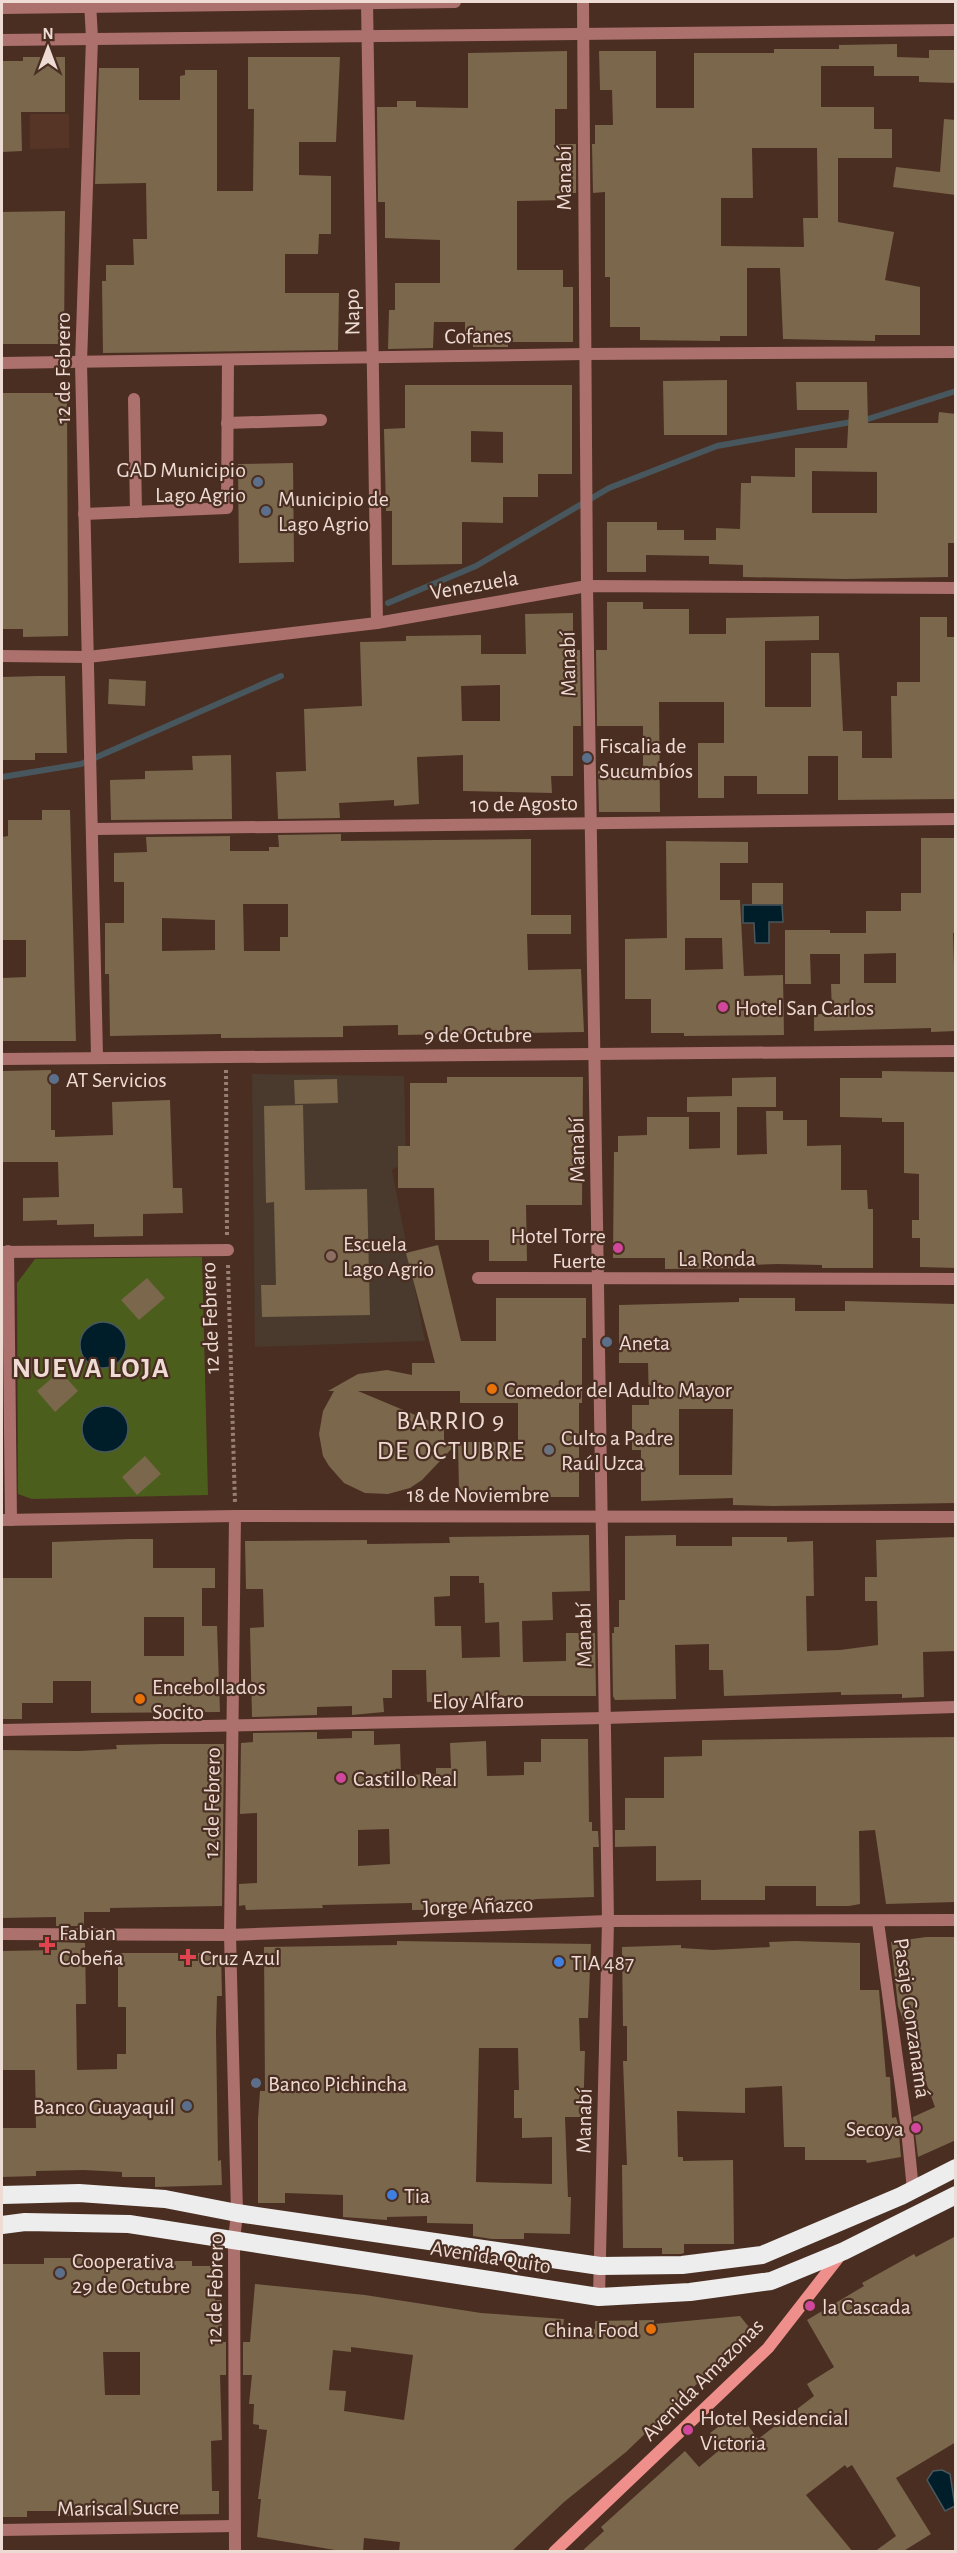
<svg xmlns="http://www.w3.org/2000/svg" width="957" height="2553" viewBox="0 0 957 2553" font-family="'Alegreya Sans',sans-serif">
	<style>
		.built { fill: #573526 }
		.education { fill: #493a2d }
		.green { fill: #4c5e1c }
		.water { fill: #001e2a; stroke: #47575d; stroke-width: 1.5 }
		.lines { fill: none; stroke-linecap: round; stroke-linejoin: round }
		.stream { stroke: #47575d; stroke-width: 6 }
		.building { fill: #7a674c; fill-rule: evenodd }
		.path { stroke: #977f75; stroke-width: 4; stroke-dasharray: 3 3; stroke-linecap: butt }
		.lane { stroke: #ac706d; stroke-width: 12 }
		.street { stroke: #ac706d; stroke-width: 12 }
		.secondary { stroke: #ef8f8b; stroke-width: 12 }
		.highway { stroke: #ededed; stroke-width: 18 }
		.service-dot { fill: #5c6f8a; stroke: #4a2e22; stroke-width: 2 }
		.hotel-dot { fill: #d1479c; stroke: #4a2e22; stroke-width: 2 }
		.education-dot { fill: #8d6e63; stroke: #4a2e22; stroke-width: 2 }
		.food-dot { fill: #e8710a; stroke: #4a2e22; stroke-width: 2 }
		.worship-dot { fill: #6b7280; stroke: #4a2e22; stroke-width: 2 }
		.health-dot { fill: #e0444e; stroke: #4a2e22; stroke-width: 2 }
		.shop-dot { fill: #3f7fe0; stroke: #4a2e22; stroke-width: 2 }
		.labels { text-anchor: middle; stroke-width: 4.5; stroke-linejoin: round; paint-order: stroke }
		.street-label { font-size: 22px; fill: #eedbd4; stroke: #4a2e22 }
		.poi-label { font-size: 22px; fill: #eedbd4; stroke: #4a2e22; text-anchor: start }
		.quarter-label { font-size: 26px; letter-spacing: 1.5px; fill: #eedbd4; stroke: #4a2e22 }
		.district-label { font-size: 28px; font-weight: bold; letter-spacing: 1.5px; fill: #eedbd4; stroke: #4a2e22 }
	</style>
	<rect width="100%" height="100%" fill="#4a2e22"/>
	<path class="built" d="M30,114h39v34l-39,1z"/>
	<path class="education" d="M252,1074l152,2 2,86 -14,8 33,171 -170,6z"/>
	<path class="green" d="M202,1257l6,238 -176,4 -14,-5 -1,-211 18,-24z"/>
	<g class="water">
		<path d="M743,905h39l1,17h-14v21h-14l-1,-20h-11z"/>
		<circle cx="103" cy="1345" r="23"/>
		<circle cx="105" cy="1429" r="23"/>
		<path d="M942,2470l8,4 5,32 -10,5 -18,-31 6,-9z"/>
	</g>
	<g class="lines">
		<g class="stream">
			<path d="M388,603l88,-37 133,-78 108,-42 151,-27 88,-28"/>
			<path d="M2,777l79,-13 200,-88"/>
		</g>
	</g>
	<g class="building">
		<path d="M897,44v13l32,1v-8h27v33l-37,-1v-6h-45v-10h-53v41h53v22h18v29h-54v64l56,10 -9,48 35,7v48h-45v6l-92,-2 -3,-71h-33v68h-27v5l-80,-1v-13h-30v-50h-5v-85l-12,1 -1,-49h3v-19h18l-1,-35h-12l-1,-39h57v57h38v-55h80v-4h65v-4zM752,148h65l1,70h-15l1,29 -83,-1v-48h32z"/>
		<path d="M567,51v58h-12v35h21v49h-9v7l-50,1v69h46v17h10v55h-65v5h-35v-9h-8v-16h-31l-1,26 -45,1 1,-39h6v-27h45v-43l-55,-2v-36h-7l-1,-95h20v-6h19v6l52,1v-55z"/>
		<path d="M23,57h42v55h-44l1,39 -20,1v-91h21z"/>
		<path d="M248,57h92l-4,85h-37v33l32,1v58h-12l-1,20h-33v39h54l-1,57 -235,3 -1,-72h4v-16h28l-1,-26h14l-1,-56 -51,1 4,-116h40v32h41v-24l5,-1v-5h32v121h36l1,-82h-6z"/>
		<path d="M944,119l12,1v75l-63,-8 3,-20 44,5z"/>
		<path d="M65,211l-1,133h-62v-132z"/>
		<path d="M727,380v55h-63l-1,-54z"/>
		<path d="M796,382h71l1,41h70l1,-11 17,2v129h-8v34l-103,2 -102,-2v-12l-34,-1v-8l-63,-1v17h-39v-50h50v8h27v10h32v-12l24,1 1,-46h10v-7l44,1v-29h52l2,-38h-52zM812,471l65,1v41h-65z"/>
		<path d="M405,385h167v89h-34v23h-35v26l-41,-1v42l-70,1v-54h-6l-2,-82 21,-1zM471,431l32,1v31l-32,-1z"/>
		<path d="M2,393h65l1,243 -45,1v-8h-21z"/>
		<path d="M293,463l1,99 -55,1 -1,-99z"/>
		<path d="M607,602h36v7h46v25h37v-16l93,-2v24l-54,1v66h46v-54h28l4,78h19v27h30l-1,-62h6v-14h23v-65h27v20h9v162l-118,1v-44h-30v38h-51v-18h-33v22h-26v-55h26v-41h-65l1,110h-61l-1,-41h45v-45h-46l-1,-76h11z"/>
		<path d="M573,613v37h7l1,76h-8v50h-22l1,17 -89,-2v-36l-46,2 2,47 -25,2v-6l-55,3 1,15 -62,1 -2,-47 30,-1 -2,-62 58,-3 -2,-64 46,-1v-5l75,-1v19h45l-1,-40zM500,685v36h-38l-1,-35z"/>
		<path d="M38,676h27l2,77h-32v7h-33v-83z"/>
		<path d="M109,679l37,2 -1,25 -37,-2z"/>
		<path d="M231,755l1,64 -121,1 -1,-40 35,-1v-8l48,-1 -1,-14z"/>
		<path d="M42,810h28l6,231h-74v-63l24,-1v-37h-24v-103l6,-1v-16h34z"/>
		<path d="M341,834v7l190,-2v76h40v19h-44l1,36 53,-1 3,63 -186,3v-10l-55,1v11l-122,1v-4l-111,2 -1,-62h-4v-51h19v-41h-10v-29l33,-1 -1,-15 84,-1v15h39v-4h10l-1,-12zM243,904h45v33h-8v14h-36zM162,918l53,2v30l-53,1z"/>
		<path d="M921,838h35v95h-3l3,98 -25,1v-4l-117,3v-17h18l-1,-30h9v-30h-30l1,30h-26v-54h45v3h36v-22h35v-18h20zM896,953v30h-32v-29z"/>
		<path d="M666,841l82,1v21h-28v37h20l4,76 39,-1 1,60 -100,1v-3h-33v-34h-26v-60l42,-1zM685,938h37l1,31 -38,1z"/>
		<rect x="752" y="883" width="31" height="21"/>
		<path d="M51,1070v60h4v7l58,-2 -1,-33 58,-2 3,88h9l1,25 -40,1v22l-49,1v-13l-37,1v-5l-34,1v-23l36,-1 -1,-35h-56v-91z"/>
		<path d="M882,1071l74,1v196l-36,-1v-29h-8v-18h7v-46l-15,-1v-51h-22v-4l-42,-1v-39h42z"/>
		<path d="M447,1077h136l-1,128h-56l1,56h-38v-21h-54l-1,-52h-36v-42h12v-63h37z"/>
		<path d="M776,1077v30h-39v48l30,-1 -1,-43h17v9h24v26l34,-1v45h26l1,19h5v59h-51v-3l-44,-1 -29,1v3l-84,1v-11h-52l1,-106h4v-16l29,-1v-18h42v32l31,-1v-36h-33v-15l45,-1v-18z"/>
		<path d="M337,1079l1,24 -43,1 -1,-24z"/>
		<path d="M303,1105l2,85 62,-1 3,126 -108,2 -1,-32h15l-2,-83 -8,1 -2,-97z"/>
		<path d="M438,1245l23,96h35v-43h90v40h-4v65h-3v94h-61v-7l-59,1 -1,-49h60v-39h-58v-12h-102l86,36v15h14l-36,38 -12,8 -22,6 -23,-1 -21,-10 -15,-17 -6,-10 -4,-22 4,-23 11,-20h-6l30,-17 29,-4 25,5v-12h23l-29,-110z"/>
		<path d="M147,1278l18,20 -26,22 -18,-20z"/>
		<path d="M739,1298h56v13h50v-10l111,3v199l-183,3 -40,-1v-7l-92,3v-51h-9v-45h17l-1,-42h-29v-58l120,-3zM679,1409h54l-1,66h-53z"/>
		<path d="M60,1371l18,20 -23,21 -18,-21z"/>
		<path d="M145,1456l16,18 -24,21 -15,-18z"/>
		<path d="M589,1535l1,56 -38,1 1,28 -31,1 1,41 43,-1v-28h29l1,63h-118v4l-51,2 -1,-32h-34v28h-9l1,14 -32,3v-9l-35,1v8l-65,2 -2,-89 14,-1 -1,-38h-17l-1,-48 122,-1v4l83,-1 -1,-6zM450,1576h29v7h5l1,40 14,-1 1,35 -38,1 -1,-32h-26l-1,-29 16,-1z"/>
		<path d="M676,1535v11h56v-9h55v5l26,-1 1,55h-8l1,55 33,-1 38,-5 -1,-44h-12v-24h12l-1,-37 80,-3v114l-33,1 1,45 -22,1v-4l-61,1v-3l-117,4 -1,-26h-14v-26l-34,1 1,54 -61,1 -2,-4 -1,-63h2v-6h5v-27h6v-64z"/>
		<path d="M130,1539h23v29h62v20h-13v38h15l3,86 -129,1v-32h-38v22h-31v16h-20v-141h50v-36zM144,1617h40v39h-40z"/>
		<path d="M352,1731h22v14l26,-1 1,31 35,-1v-6h15l-1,-25 36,-2 1,35 37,-1v-13h17v-23h47l1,83h3v9h6l1,16h-6l1,50 -57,2 -12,2 1,6 -24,2 -90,1v-7l-90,2 1,3 -77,2 -1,-5 -6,1v-22l18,-1v-70l-17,1 1,-71 12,-1v-9l64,-1v7l35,-1zM389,1829l1,35 -32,2v-36z"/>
		<path d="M956,1737v165l-70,2 -11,-74 -16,1 1,73 -11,2h-33v-20h-51v14h-64v-20l-45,1v-35l-41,1v-17h10v-32h39v-41l38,-1v-16z"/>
		<path d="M163,1744h61l-2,162 -112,2v4h-26v14h-28v-9l-54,1v-168l77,1 38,-2 -1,-4z"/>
		<path d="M926,1937h30v203l-38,17 -5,-40 22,-10 -37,-101 -7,-64z"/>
		<path d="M397,1941l194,3 -3,74h-9l1,33h5l-2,66h-18l3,80h3l-1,37 -46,-1v6h-32l-19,-3v-12l-46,-1v-7l-40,1v3l-44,-3v-22l-58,-2v10h-27v-84l2,-28h5l-1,-144 133,-2zM479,2048h39l1,42h-5v28h8v20l30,-1v47l-76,-2z"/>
		<path d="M795,1941l65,2v47h19l7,87h4l2,41 4,-1 2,7 3,33 -34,6 -1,-3h-61v-13h-21l-2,-61 -37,2v25l-68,-2 1,46h5v4l50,-1 1,84h-50v9l-3,1h-19v-6h-39l-1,-83h5l-4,-104h4v-35h-4l-1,-79 59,-2v3l32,2 57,-3 -1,-5z"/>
		<path d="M57,1942l28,1 1,61h-10l1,66 40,-1v-15h9v-47h-8v-54h103l1,43h-5l-1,35 2,130 3,-1 1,25 -67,2v-10h-33v-5l-38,-2 -48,1v5l-34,1v-49h34l-1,-58h-32l-1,-119 55,-1z"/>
		<path d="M956,2236v206l-60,36 35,56 -29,18h-28l22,-16 -44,-71 -5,3 -2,-3 -39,30 47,57h-272l23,-21 -3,-4 84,-76 14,16 23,-19 -12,-15 28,-21 20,27 56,-43 -7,-12 27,-17 -27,-47 57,-34 -2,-3 52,-29 2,3z"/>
		<path d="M44,2258h54v3h94v5h23v34h6l1,42h4v33h-6l2,65 -11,1 1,50h7v23l-155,2v-5h-37v6h-25v-253h42zM103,2352h37v43h-35z"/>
		<path d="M255,2284l110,11 116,18 83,6 -1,8 32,2v-8l59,-1v4l86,-8 12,15 -126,121 -62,50 -53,50h-112l1,-10 -36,-4 -1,14h-16l-90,-15 4,-38h-3l9,-69 -8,-1v-4l-6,-1 1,-20h-5l3,-29h-9v-33h7zM351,2347l62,8 -9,65 -60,-9 2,-20 -17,-1 4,-40 18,2z"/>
	</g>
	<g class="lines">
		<g class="path">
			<path d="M226,1070l1,166"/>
			<path d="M228,1265l7,238"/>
		</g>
		<g class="lane">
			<path d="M134,399l2,113"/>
			<path d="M227,423l94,-3"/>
			<path d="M84,514l143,-6 1,-148"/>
		</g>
		<g class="street">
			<path d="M90,2l2,36 -11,325 16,693"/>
			<path d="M367,2l10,621"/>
			<path d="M583,2l4,584 21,1335 -9,376"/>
			<path d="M2,8l453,-6"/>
			<path d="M2,40l954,-10"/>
			<path d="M2,363l583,-9 371,-2"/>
			<path d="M2,656l86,1 289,-34 210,-37 369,2"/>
			<path d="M94,829l862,-10"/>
			<path d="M2,1059l954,-8"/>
			<path d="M8,1251l3,269"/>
			<path d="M2,1252l226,-2"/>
			<path d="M478,1278l478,1"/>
			<path d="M2,1520l233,-4 721,1"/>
			<path d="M2,1730l603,-12 351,-11"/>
			<path d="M878,1922l29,208 6,60"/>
			<path d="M2,1934l228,1 378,-14 348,-1"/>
			<path d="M2,2530l232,-4"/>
			<path d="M235,2552l-1,-312 3,-27 -7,-278 5,-419"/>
		</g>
		<path class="secondary" d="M554,2552l214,-204 74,-95"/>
		<g class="highway">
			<path d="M2,2195l77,-2 86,6 72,14 363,53 82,-1 80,-10 139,-59 55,-28"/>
			<path d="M2,2225l23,-3 104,2 470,73 91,-5 81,-11 73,-30 112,-56"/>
		</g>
	</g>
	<g class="service-dot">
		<circle cx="258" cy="482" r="6"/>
		<circle cx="266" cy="511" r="6"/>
		<circle cx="587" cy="758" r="6"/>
		<circle cx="54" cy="1079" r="6"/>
		<circle cx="607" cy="1342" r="6"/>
		<circle cx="256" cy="2083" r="6"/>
		<circle cx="187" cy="2106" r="6"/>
		<circle cx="60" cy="2273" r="6"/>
	</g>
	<g class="hotel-dot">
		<circle cx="723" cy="1007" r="6"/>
		<circle cx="618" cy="1248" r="6"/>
		<circle cx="341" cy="1778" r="6"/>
		<circle cx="916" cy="2128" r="6"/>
		<circle cx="810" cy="2306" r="6"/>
		<circle cx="688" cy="2430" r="6"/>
	</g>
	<circle class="education-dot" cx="331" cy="1256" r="6"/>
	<g class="food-dot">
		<circle cx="492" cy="1389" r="6"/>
		<circle cx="140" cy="1699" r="6"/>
		<circle cx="651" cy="2329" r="6"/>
	</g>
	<circle class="worship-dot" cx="549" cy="1450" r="6"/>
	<g class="health-dot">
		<path d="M44 1936h6v6h6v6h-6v6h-6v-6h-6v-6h6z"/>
		<path d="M185 1948h6v6h6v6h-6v6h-6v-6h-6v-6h6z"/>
	</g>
	<g class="shop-dot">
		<circle cx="559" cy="1962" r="6"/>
		<circle cx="392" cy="2195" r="6"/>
	</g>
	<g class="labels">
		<g class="street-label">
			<text transform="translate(563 178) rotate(-90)" y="8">Manabí</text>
			<text transform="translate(351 312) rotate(-91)" y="8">Napo</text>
			<text transform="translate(478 335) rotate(-1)" y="8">Cofanes</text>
			<text transform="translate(62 368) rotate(-90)" y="8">12 de Febrero</text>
			<text transform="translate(474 584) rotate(-10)" y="8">Venezuela</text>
			<text transform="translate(567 664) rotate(-91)" y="8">Manabí</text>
			<text transform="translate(524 803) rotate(-1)" y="8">10 de Agosto</text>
			<text x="478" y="1042">9 de Octubre</text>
			<text transform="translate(576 1150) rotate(-91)" y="8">Manabí</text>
			<text x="717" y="1266">La Ronda</text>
			<text transform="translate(209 1318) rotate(-92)" y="8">12 de Febrero</text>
			<text x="478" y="1502">18 de Noviembre</text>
			<text transform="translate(583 1635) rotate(-91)" y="8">Manabí</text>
			<text transform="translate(478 1700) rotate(-1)" y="8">Eloy Alfaro</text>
			<text transform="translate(211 1803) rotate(-89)" y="8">12 de Febrero</text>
			<text transform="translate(478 1905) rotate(-2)" y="8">Jorge Añazco</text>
			<text transform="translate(913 2018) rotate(82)" y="8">Pasaje Gonzanamá</text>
			<text transform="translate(583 2121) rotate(-89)" y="8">Manabí</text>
			<text transform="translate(491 2256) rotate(9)" y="8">Avenida Quito</text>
			<text transform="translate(214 2289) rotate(-89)" y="8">12 de Febrero</text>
			<text transform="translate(702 2379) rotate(-45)" y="8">Avenida Amazonas</text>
			<text transform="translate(118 2507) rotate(-1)" y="8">Mariscal Sucre</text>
		</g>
		<g class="poi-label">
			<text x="246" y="477" text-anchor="end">GAD Municipio<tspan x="246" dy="25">Lago Agrio</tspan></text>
			<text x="278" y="506">Municipio de<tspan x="278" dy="25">Lago Agrio</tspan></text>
			<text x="599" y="753">Fiscalia de<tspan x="599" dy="25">Sucumbíos</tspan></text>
			<text x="735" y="1015">Hotel San Carlos</text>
			<text x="66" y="1087">AT Servicios</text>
			<text x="606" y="1243" text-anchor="end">Hotel Torre<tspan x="606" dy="25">Fuerte</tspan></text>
			<text x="343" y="1251">Escuela<tspan x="343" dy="25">Lago Agrio</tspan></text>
			<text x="619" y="1350">Aneta</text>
			<text x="504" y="1397">Comedor del Adulto Mayor</text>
			<text x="561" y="1445">Culto a Padre<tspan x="561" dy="25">Raúl Uzca</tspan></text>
			<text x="152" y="1694">Encebollados<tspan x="152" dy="25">Socito</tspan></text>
			<text x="353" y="1786">Castillo Real</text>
			<text x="59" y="1940">Fabian<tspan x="59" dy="25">Cobeña</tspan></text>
			<text x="200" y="1965">Cruz Azul</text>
			<text x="571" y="1970">TIA 487</text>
			<text x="268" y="2091">Banco Pichincha</text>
			<text x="175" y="2114" text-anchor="end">Banco Guayaquil</text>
			<text x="904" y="2136" text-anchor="end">Secoya</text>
			<text x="404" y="2203">Tia</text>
			<text x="72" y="2268">Cooperativa<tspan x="72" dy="25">29 de Octubre</tspan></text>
			<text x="822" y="2314">la Cascada</text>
			<text x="639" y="2337" text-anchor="end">China Food</text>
			<text x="700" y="2425">Hotel Residencial<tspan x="700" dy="25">Victoria</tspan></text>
		</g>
		<g class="quarter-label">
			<text x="451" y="1429">BARRIO 9<tspan x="451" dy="30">DE OCTUBRE</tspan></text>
		</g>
		<g class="district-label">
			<text x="91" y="1377">NUEVA LOJA</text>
		</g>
	</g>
	<rect width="957" height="2553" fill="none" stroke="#eedbd4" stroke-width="6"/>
	<g transform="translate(48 48)" stroke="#4a2e22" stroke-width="4.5" paint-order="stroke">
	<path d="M0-4.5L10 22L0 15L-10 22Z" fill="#eedbd4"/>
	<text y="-9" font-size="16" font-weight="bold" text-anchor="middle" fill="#eedbd4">N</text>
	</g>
</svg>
